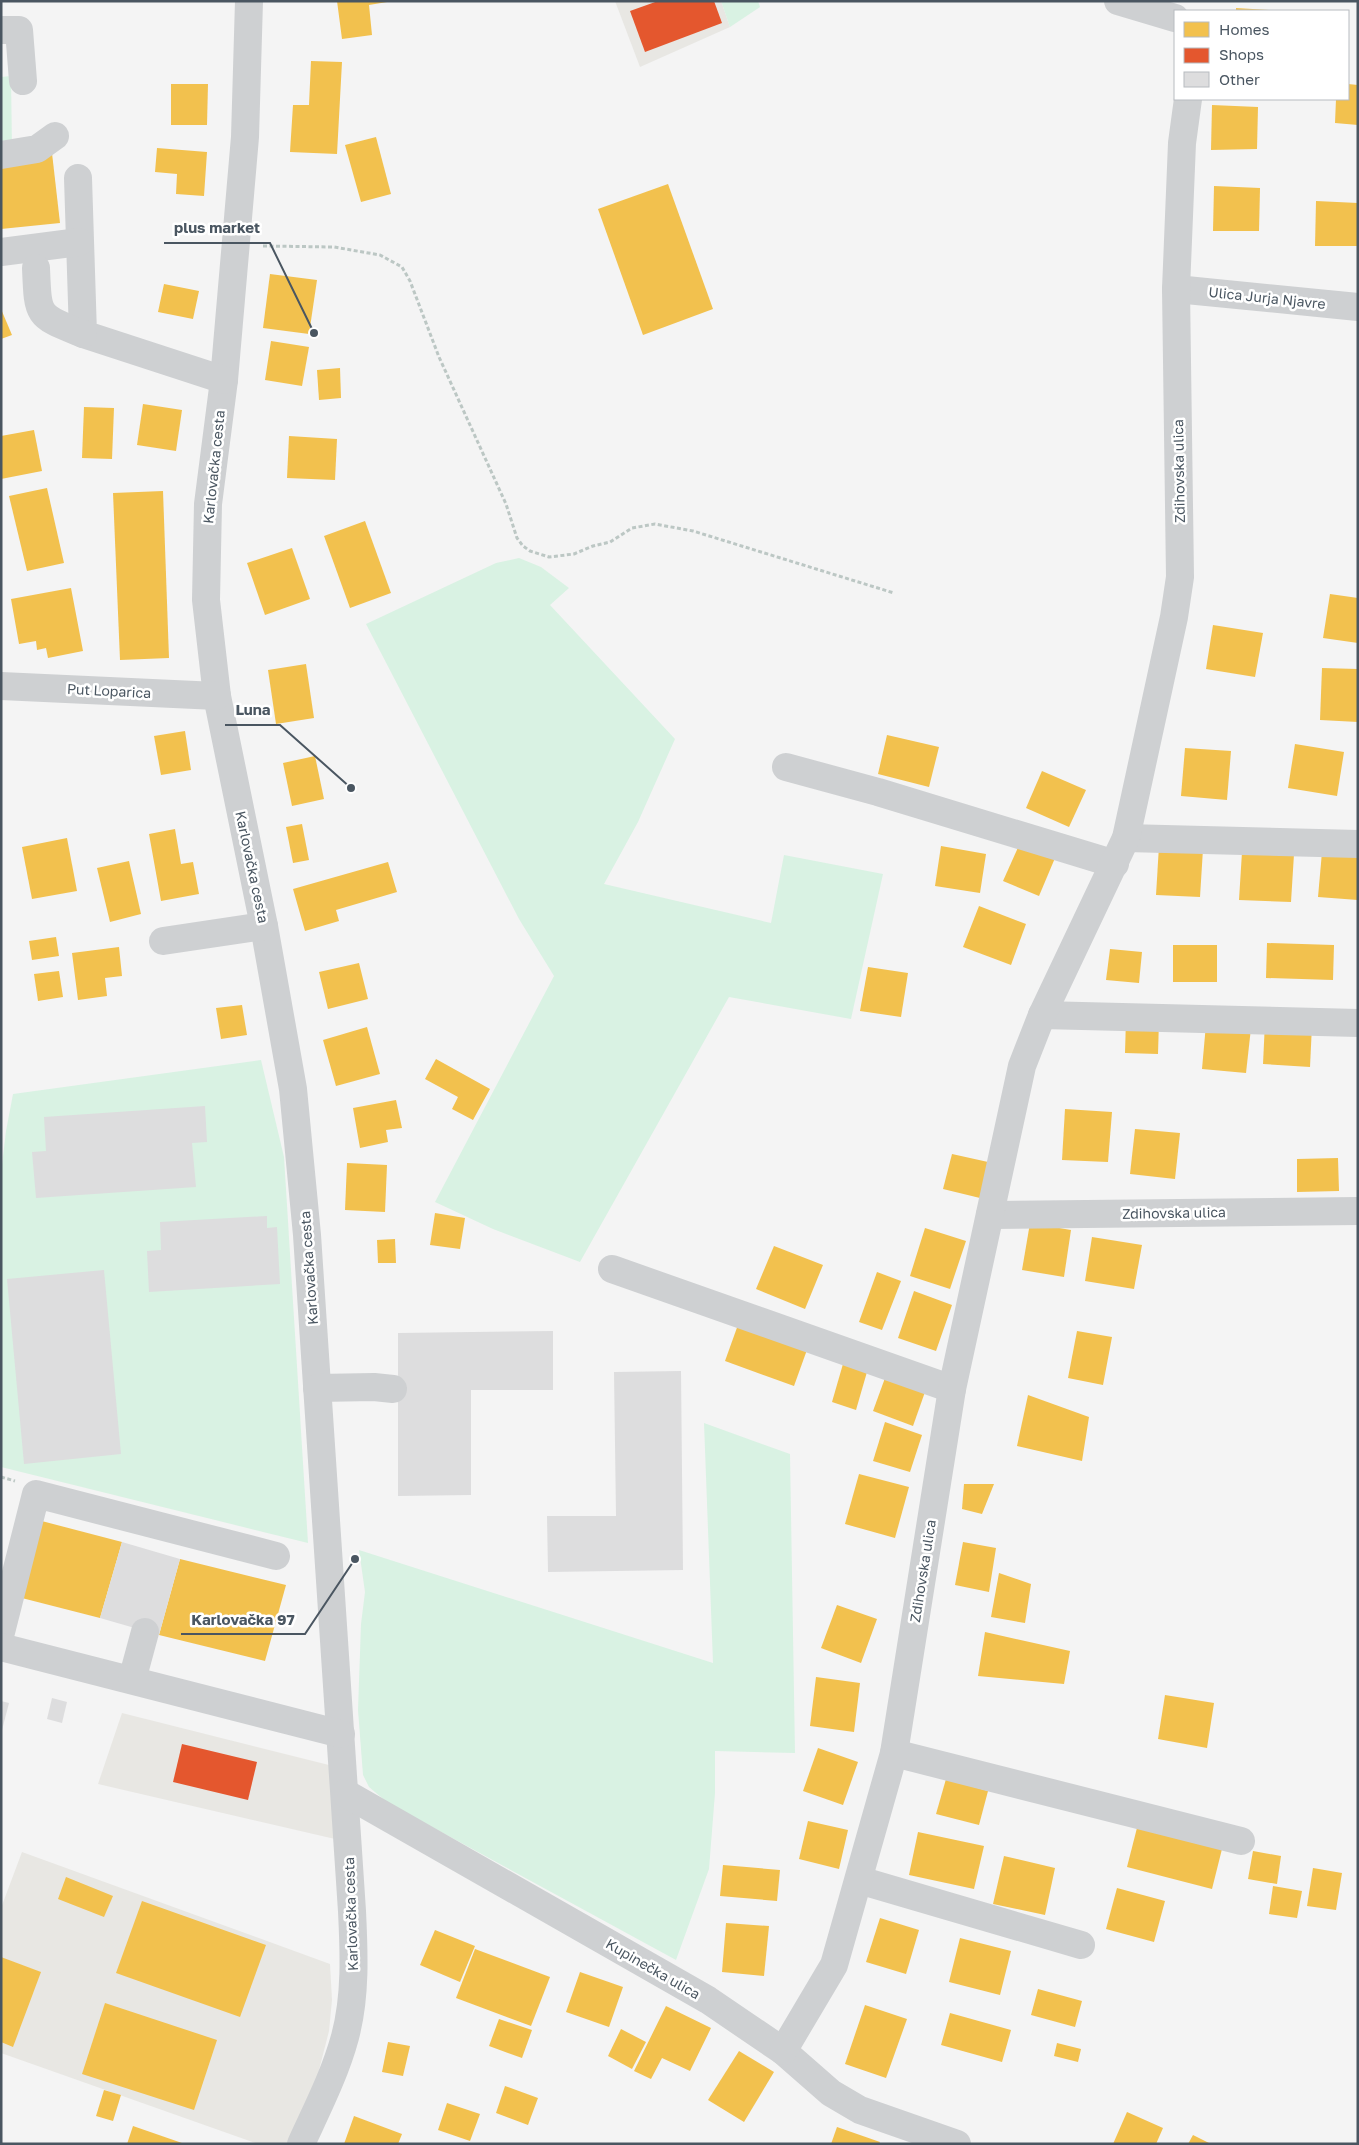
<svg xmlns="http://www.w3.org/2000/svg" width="1359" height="2145" viewBox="0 0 1359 2145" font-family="'Golos Text',sans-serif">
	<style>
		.commercial { fill: #e8e7e3 }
		.green { fill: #d9f2e3 }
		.homes { fill: #f2c14e }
		.shops { fill: #e4572e }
		.building { fill: #ddddde }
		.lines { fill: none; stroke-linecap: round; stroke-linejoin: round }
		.path { stroke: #bcc7c4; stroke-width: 3; stroke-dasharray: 4 2.5; stroke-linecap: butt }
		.minor { stroke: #ced0d2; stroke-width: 28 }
		.labels { text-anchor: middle; stroke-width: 5; stroke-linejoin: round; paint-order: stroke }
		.street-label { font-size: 14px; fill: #4a5661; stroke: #fff }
		.leader { fill: none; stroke: #4a5661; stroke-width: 2 }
		.callout-dot { fill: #4a5661; stroke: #fff; stroke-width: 2 }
		.callout-label { font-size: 15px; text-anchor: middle; font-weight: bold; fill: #4a5661; stroke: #fff; stroke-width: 5; stroke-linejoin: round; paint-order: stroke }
	</style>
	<rect width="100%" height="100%" fill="#f4f4f4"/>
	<g class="commercial">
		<path d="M615,1h106l9,26 -90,40z"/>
		<path d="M122,1713l207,52 6,74 -237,-55z"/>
		<path d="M22,1852l308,112 2,36 -3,31 -12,47 -28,66h-31l-257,-91v-145z"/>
	</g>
	<g class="green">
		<path d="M721,1h37l2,6 -30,20z"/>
		<path d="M11,76l1,73 -11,1v-73z"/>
		<path d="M519,558l22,9 28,21 -19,17 125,134 -37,83 -34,62 167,39 13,-68 99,19 -32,145 -122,-22 -149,265 -87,-33 -58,-27 119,-226 -35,-57 -153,-295 130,-61z"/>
		<path d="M261,1060l23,97 24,386 -307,-76v-294l5,-42 7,-37z"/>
		<path d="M704,1423l86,31 5,299 -80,-2v42l-6,76 -33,91 -288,-157 -19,-16 -6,-12 -5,-65 3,-86 4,-32 -6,-42 354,113z"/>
	</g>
	<g class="homes">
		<path d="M337,1h50v1l-18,3 3,30 -30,4z"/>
		<path d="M1236,8l33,2v1h-33z"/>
		<path d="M311,61l31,1 -5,92 -47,-2 3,-47h16z"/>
		<path d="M171,84h37l-1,41h-36z"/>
		<path d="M1348,84l10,1v40l-23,-2 1,-24h12z"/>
		<path d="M1212,105l46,2 -1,42 -46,1z"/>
		<path d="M376,137l15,57 -30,8 -16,-57z"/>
		<path d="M157,148l50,4 -3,44 -28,-2 1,-20 -22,-2z"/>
		<path d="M52,153l8,70 -59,6v-70z"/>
		<path d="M668,184l45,125 -70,26 -45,-126z"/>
		<path d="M1214,186l46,2 -1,43h-46z"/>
		<path d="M1316,201l42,2v43h-43z"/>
		<path d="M270,274l47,6 -8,54 -46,-6z"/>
		<path d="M164,284l35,7 -6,28 -35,-7z"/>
		<path d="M1,309l11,26 -11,4z"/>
		<path d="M271,341l38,6 -7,39 -37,-6z"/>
		<path d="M340,368l1,30 -22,2 -2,-30z"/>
		<path d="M143,404l39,6 -6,41 -39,-6z"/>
		<path d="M84,407l30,1 -2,51 -30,-1z"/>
		<path d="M34,430l8,41 -41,8v-43z"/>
		<path d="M289,436l48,3 -2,41 -48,-2z"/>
		<path d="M47,488l17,75 -37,8 -18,-75z"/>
		<path d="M163,491l6,167 -49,2 -7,-167z"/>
		<path d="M365,521l26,72 -41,15 -26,-72z"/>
		<path d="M292,548l18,51 -45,16 -18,-52z"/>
		<path d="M71,588l12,63 -35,7 -2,-10 -9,2 -1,-9 -17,3 -8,-45z"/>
		<path d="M1330,594l28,4v45l-35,-5z"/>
		<path d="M1213,625l50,8 -8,44 -49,-8z"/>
		<path d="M306,664l8,54 -38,6 -8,-54z"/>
		<path d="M1322,668l36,1v53l-38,-2z"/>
		<path d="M185,731l6,39 -30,5 -7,-39z"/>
		<path d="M887,735l52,12 -10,40 -51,-13z"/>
		<path d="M1295,744l49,8 -7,44 -49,-8z"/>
		<path d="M1185,748l46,3 -4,49 -46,-4z"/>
		<path d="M315,756l9,43 -32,7 -9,-43z"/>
		<path d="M1042,771l44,19 -17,37 -43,-19z"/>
		<path d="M302,824l7,36 -16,3 -7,-36z"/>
		<path d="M175,829l6,35 12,-2 6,32 -38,7 -12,-67z"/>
		<path d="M67,838l10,53 -45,8 -10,-52z"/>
		<path d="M1020,843l35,15 -16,38 -36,-15z"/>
		<path d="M941,846l45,8 -6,39 -45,-7z"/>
		<path d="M1159,846l44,3 -3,48 -44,-2z"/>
		<path d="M1242,852l52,2 -3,48 -52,-2z"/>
		<path d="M1322,852l36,2v46l-40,-3z"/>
		<path d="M129,861l12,53 -31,8 -13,-54z"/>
		<path d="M388,862l9,30 -61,18 3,11 -34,10 -12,-42z"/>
		<path d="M979,906l47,18 -15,41 -48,-18z"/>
		<path d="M56,937l3,19 -27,4 -3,-19z"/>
		<path d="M1267,943l67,2 -1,35 -67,-2z"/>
		<rect x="1173" y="945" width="44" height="37"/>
		<path d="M119,947l3,29 -17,2 2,18 -29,4 -6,-47z"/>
		<path d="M1110,949l32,3 -3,31 -33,-3z"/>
		<path d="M359,963l9,36 -40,10 -9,-37z"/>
		<path d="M868,967l40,6 -7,44 -41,-6z"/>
		<path d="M59,971l4,26 -25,4 -4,-27z"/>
		<path d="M242,1005l5,30 -26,4 -5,-31z"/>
		<path d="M1126,1019l33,1 -1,34 -33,-1z"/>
		<path d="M1265,1022l47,3 -2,42 -47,-3z"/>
		<path d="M1206,1024l45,4 -5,45 -44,-4z"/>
		<path d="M367,1027l13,47 -44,12 -13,-46z"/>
		<path d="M436,1059l54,30 -17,31 -21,-11 6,-12 -33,-18z"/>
		<path d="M396,1100l6,28 -16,2 2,12 -28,6 -7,-40z"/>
		<path d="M1065,1109l47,3 -4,50 -46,-2z"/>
		<path d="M1135,1129l45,4 -5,46 -45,-5z"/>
		<path d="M952,1154l36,8 -8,36 -37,-9z"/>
		<path d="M1338,1158l1,33 -42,1v-33z"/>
		<path d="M347,1163l40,2 -2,47 -40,-2z"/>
		<path d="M435,1213l30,5 -5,31 -30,-4z"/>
		<path d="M1030,1223l41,7 -7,47 -42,-7z"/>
		<path d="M925,1228l41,13 -16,48 -40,-13z"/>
		<path d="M1092,1237l50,8 -8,44 -49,-8z"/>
		<path d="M395,1239l1,24h-18l-1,-23z"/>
		<path d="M774,1246l49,19 -18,44 -49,-20z"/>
		<path d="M877,1272l24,9 -19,49 -23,-8z"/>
		<path d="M914,1291l38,14 -16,46 -38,-13z"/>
		<path d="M739,1322l69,25 -14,39 -69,-25z"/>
		<path d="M1077,1331l35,6 -9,48 -35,-7z"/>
		<path d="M845,1357l24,8 -13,45 -24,-8z"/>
		<path d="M885,1378l40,14 -12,34 -40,-15z"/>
		<path d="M1028,1395l61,22 -7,44 -65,-15z"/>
		<path d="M885,1422l37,13 -12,37 -37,-11z"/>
		<path d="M859,1474l50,13 -14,51 -50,-14z"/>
		<path d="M964,1484h30l-12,30 -20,-5z"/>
		<path d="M34,1519l88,23 -22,76 -86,-22z"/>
		<path d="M963,1542l33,6 -7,44 -34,-7z"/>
		<path d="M180,1559l106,26 -21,76 -106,-26z"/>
		<path d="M999,1573l32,11 -6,39 -34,-6z"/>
		<path d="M837,1605l40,14 -16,44 -40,-15z"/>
		<path d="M985,1632l85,19 -6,33 -86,-8z"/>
		<path d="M816,1677l44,6 -6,49 -44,-6z"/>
		<path d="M1165,1695l49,8 -7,45 -49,-9z"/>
		<path d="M818,1748l40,14 -15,43 -40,-14z"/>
		<path d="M946,1779l42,12 -9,34 -43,-11z"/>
		<path d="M808,1821l40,9 -9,39 -40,-10z"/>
		<path d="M1138,1824l85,21 -11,44 -85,-22z"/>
		<path d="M918,1832l66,14 -10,43 -65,-14z"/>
		<path d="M1253,1851l28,5 -4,28 -29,-5z"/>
		<path d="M1004,1856l51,12 -10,47 -52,-11z"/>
		<path d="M723,1865l57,5 -3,31 -57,-5z"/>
		<path d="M1313,1868l29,5 -6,37 -29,-4z"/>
		<path d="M66,1877l47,19 -9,21 -46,-18z"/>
		<path d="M1273,1886l29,5 -5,27 -28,-4z"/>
		<path d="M1117,1888l48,13 -11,41 -48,-13z"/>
		<path d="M142,1901l124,44 -26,72 -124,-44z"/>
		<path d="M880,1918l39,12 -13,44 -40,-12z"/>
		<path d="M726,1923l43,3 -5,50 -42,-4z"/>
		<path d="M435,1930l40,16 -15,36 -40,-17z"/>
		<path d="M960,1938l51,13 -11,44 -51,-13z"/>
		<path d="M475,1949l75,28 -19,49 -75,-28z"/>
		<path d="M1,1957l40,15 -28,75 -12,-5z"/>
		<path d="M580,1972l43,15 -14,40 -43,-15z"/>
		<path d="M1038,1989l44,12 -7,26 -44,-12z"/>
		<path d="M105,2003l112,37 -23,70 -112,-36z"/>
		<path d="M865,2005l42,14 -21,59 -41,-14z"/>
		<path d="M666,2006l45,22 -21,43 -28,-13 -11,21 -17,-8z"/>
		<path d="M950,2013l61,17 -9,32 -61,-17z"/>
		<path d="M499,2019l33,11 -10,28 -33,-12z"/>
		<path d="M621,2029l25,13 -14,27 -24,-13z"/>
		<path d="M388,2042l22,4 -7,30 -21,-4z"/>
		<path d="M1057,2043l24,6 -3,13 -24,-6z"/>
		<path d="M739,2051l35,21 -30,50 -36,-22z"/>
		<path d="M505,2086l33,12 -10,27 -32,-12z"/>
		<path d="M104,2090l17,5 -8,26 -17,-5z"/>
		<path d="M447,2103l33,11 -10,27 -32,-11z"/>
		<path d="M1127,2112l36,16 -7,16h-43z"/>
		<path d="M354,2116l48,18 -4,10h-54z"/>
		<path d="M133,2126l49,17v1h-55z"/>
		<path d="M837,2127l43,15 -1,2h-48z"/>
		<path d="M1193,2135l18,9h-23z"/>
	</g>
	<g class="shops">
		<path d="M658,1h56l8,22 -77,29 -15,-41z"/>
		<path d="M182,1744l75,18 -9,38 -75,-18z"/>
	</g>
	<g class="building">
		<path d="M205,1106l2,36 -15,1 4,44 -160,11 -4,-46 14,-1 -2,-34z"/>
		<path d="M267,1216v12l10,-1 3,57 -131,8 -2,-41 14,-1 -1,-28z"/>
		<path d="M104,1270l17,184 -97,10 -17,-185z"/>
		<path d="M553,1331v59h-82v105l-73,1v-163z"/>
		<path d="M681,1371l2,199 -135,2 -1,-56h69l-2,-144z"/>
		<path d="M122,1542l58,17 -21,76 -59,-17z"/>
		<path d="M52,1698l15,4 -5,21 -15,-4z"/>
		<path d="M1,1701l8,2 -7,27h-1z"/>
	</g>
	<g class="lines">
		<g class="path">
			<path d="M263,246l71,1 46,8 22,12 8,14 29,76 67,147 11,34 6,8 7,5 19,6 25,-3 19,-8 17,-4 22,-14 23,-4 38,7 201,62"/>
			<path d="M1,1477l14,4"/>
		</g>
		<g class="minor">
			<path d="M249,1l-4,136 -21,243 -16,124 -2,96 11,96 47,230 29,163 14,146 45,676c2,41 4,85 -7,126 -10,37 -28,72 -44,107"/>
			<path d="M1118,1l57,17"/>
			<path d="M1,30h18l4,51"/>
			<path d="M1,155l36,-6 18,-13"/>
			<path d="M78,178l5,156 141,46"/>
			<path d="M1,252l78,-10"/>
			<path d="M36,268c2,50 1,47 47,66"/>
			<path d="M1176,289l182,18"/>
			<path d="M1,686l216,10"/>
			<path d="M786,767l92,25 237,72"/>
			<path d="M1126,838l232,6"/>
			<path d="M163,941l101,-15"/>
			<path d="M1042,1015l316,8"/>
			<path d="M990,1215l368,-4"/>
			<path d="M612,1269l340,120"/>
			<path d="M317,1388l57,-1 19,2"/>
			<path d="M1,1632l35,-138 240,62"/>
			<path d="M1,1647l340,87"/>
			<path d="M132,1680l13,-48"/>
			<path d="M894,1753l347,88"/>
			<path d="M345,1793l363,207 75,51 48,42 29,17 97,34"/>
			<path d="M859,1880l222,65"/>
			<path d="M783,2051l51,-86 60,-212 58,-364 70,-323 20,-51 84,-177 48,-221 6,-40 -4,-288 6,-146 6,-44"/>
		</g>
	</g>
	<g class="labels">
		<g class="street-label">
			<text transform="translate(1267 298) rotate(6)" y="5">Ulica Jurja Njavre</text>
			<text transform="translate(214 467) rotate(-84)" y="5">Karlovačka cesta</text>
			<text transform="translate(1179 471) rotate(-91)" y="5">Zdihovska ulica</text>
			<text transform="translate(109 691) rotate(3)" y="5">Put Loparica</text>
			<text transform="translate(252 867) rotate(78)" y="5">Karlovačka cesta</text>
			<text transform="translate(1174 1213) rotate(-1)" y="5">Zdihovska ulica</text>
			<text transform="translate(309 1268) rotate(-94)" y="5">Karlovačka cesta</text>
			<text transform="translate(923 1571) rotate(-81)" y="5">Zdihovska ulica</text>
			<text transform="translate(351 1914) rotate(-92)" y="5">Karlovačka cesta</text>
			<text transform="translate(653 1969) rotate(30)" y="5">Kupinečka ulica</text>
		</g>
	</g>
	<path class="leader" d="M314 333L270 243H164M351 788L280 725H225M355 1559L305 1634H181"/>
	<g class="callout-dot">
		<circle cx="314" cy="333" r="5"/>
		<circle cx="351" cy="788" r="5"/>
		<circle cx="355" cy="1559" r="5"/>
	</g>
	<g class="callout-label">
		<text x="217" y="233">plus market</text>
		<text x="253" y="715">Luna</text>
		<text x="243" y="1625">Karlovačka 97</text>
	</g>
	<rect width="1359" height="2145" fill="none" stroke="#4a5661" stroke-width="5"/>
	<rect x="1174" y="10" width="175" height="90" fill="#ffffff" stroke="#b7bbc0"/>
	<rect x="1184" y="22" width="25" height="15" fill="#f2c14e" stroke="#b7bbc0"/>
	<text x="1219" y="35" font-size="15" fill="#4a5661">Homes</text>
	<rect x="1184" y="48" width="25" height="15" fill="#e4572e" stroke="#b7bbc0"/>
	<text x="1219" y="60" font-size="15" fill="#4a5661">Shops</text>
	<rect x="1184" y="72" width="25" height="15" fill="#ddddde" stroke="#b7bbc0"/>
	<text x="1219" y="85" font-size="15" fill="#4a5661">Other</text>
</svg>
